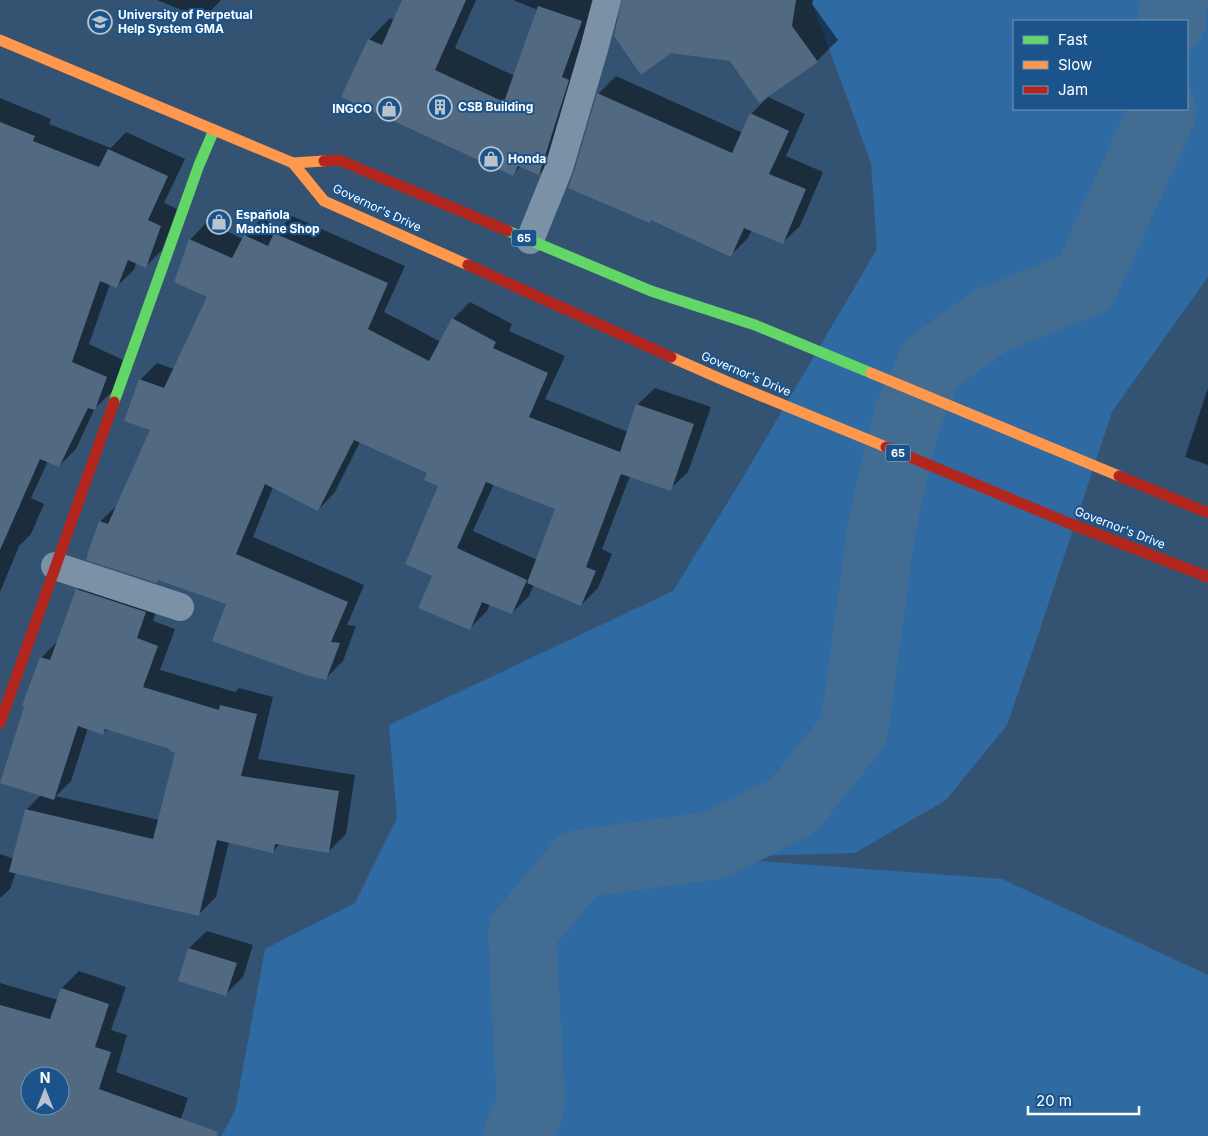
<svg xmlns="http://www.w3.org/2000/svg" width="1208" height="1136" viewBox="0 0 1208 1136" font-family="Inter,sans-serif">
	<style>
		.green { fill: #306aa2; fill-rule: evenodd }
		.shadow { fill: #0007; fill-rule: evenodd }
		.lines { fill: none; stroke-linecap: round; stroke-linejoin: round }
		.river { stroke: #436c92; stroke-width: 68 }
		.building { fill: #516a82; fill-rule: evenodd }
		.street { stroke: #7b91a6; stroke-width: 28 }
		.fast { stroke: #63d668; stroke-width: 11 }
		.slow { stroke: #ff974d; stroke-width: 11 }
		.jam { stroke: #b3261e; stroke-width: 11 }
		.labels { text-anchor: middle; stroke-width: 4; stroke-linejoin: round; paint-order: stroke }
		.shield { fill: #1b548b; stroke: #bbccdc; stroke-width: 1 }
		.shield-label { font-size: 11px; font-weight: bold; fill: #fff }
		.poi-label { font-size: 12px; font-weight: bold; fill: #fff; stroke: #1b548b; text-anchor: start }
		.street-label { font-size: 12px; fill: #fff; stroke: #1b548b }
	</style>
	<rect width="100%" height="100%" fill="#345372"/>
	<g class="green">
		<path d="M811,0h397v277l-96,135 -75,226 -30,87 -61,75 -91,53 -138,4 -131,22 -48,62 7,162 -16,33h-308l14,-25 30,-162 90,-46 42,-85 -8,-93 284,-134 69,-112 135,-230 -6,-86zM1014,21h173v88h-173z"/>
		<path d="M717,858l285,21 206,96v161h-676l16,-34 -8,-162 46,-60z"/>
	</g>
	<g class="shadow">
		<path d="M157,0h64l-18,19z"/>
		<path d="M404,0h72l-21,48 60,28 23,-66 -25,-10h89l-42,153 -21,21 -18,-8 -8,8 -144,-134 21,-22 5,3z"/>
		<path d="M623,0h190l-1,4 26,36 -21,21 -87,-1z"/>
		<path d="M616,76l127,57 8,-19 17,-17 37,17 -19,42 37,16 -23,54 -18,17 -30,-13 -4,8 -17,17 -79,-36 -3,3 -51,-128z"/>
		<path d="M0,98l51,21 -2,5 62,24 15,-16 59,27 -21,44 13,6 -15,41 -17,17 -9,-4 -2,7 -18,17 -6,-3 -21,60 34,16 -11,32 -17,16 -19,41 -17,17 -11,-5 -17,37 13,6 -13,30 -12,12 -19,46z"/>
		<path d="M292,216l113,50 -21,46 57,30 12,-23 17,-17 42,22 -3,7 56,25 -20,43 83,33 9,-27 18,-17 56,19 -23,65 -18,17 -40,-13 -28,73 10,5 -14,34 -17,17 -47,-21 -5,12 -17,17 -22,-9 -3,7 -17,17 -36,-53 5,-90 -11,-12 -68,-31 -25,50 -17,18 -45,-23 -20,50 111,48 -17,40 9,1 -13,35 -17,17 -99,-74 -127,-82 18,-18 33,-75 -11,-49 17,-17 17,6 35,-72 -19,-57 17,-18 36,17 19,-21 19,9zM494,484l63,25 -20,51 -64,-29z"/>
		<path d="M1208,388v77l-23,-8z"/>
		<path d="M94,573l68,22 -9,26 22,8 -15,41 75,22 4,-4 34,9 -15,62 97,16 -9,59 -17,17 -48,-8 -8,8 -44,-10 -13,56 -17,17 -183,-42 -6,17 -10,9v-44l14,5 12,-49 15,-15v-137l17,-17 19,-51zM88,728l15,5 5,-4 64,19 5,4 -18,68 -103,-24 15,-15z"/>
		<path d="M207,931l46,14 -10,32 -17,17 -46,-14 9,-32z"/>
		<path d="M79,971l47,16 -15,43 16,5 -11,37 72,26 -13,38h-175v-153l58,17 4,-12zM30,1076h30v30h-30z"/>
	</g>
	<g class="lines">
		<g class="river">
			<path d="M1172,21l2,-21"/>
			<path d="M517,1136l14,-31 -9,-173 57,-68 136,-19 78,-39 61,-76 28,-205 25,-107 24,-54 59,-43 95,-38 76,-168 1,-6"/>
		</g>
	</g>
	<g class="building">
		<path d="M402,0h64l-31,70 69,32 34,-96 44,15 -20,56 7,3 -30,95 -21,-9 -5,10 -172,-79 27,-58 14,6z"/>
		<path d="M622,0h174l-4,26 26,36 -59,41 -29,-42 -59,-8 -30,22 -27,-39z"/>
		<path d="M597,93l135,60 18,-40 39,18 -20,43 37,15 -23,55 -39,-16 -13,29 -80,-37 -1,3 -82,-35 6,-16z"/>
		<path d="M0,122l35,14 -2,5 66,26 9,-18 60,27 -20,44 13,6 -15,42 -18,-8 -11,28 -17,-7 -28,81 35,15 -12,33 -7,-2 -29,59 -19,-8 -40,91z"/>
		<path d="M274,233l114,50 -20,46 61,32 23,-43 44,24 -3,6 55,25 -19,44 91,35 16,-48 58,20 -23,67 -50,-17 -35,93 10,4 -15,35 -54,-23 28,-74 -69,-27 -29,66 70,32 -15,34 -30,-12 -12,28 -52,-22 14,-32 -27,-12 33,-78 -14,-6 3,-7 -73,-33 -36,71 -53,-27 -29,70 112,48 -17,40 9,1 -14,37 -20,-5 -94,-34 14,-37 -68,-24 -1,3 -71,-23 2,-5h-1l12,-34 9,3 42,-94 -26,-9 15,-42 25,9 43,-91 -33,-15 15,-43 43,19 12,-23 24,11z"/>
		<path d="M76,589l70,23 -9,26 21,8 -15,41 76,23 1,-5 37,9 -16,62 98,15 -10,62 -54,-9 -2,9 -56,-13 -18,76 -190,-44 16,-63 128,30 22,-86 -5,-2v-2l-65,-20 -2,6 -25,-9 -24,74 -54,-17 24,-76 -2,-1 18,-49 10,3z"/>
		<path d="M188,948l49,15 -11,33 -48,-15z"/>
		<path d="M61,988l48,16 -14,43 16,5 -12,37 119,43 -1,4h-217v-131l50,14zM30,1076h30v30h-30z"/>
	</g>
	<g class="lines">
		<g class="street">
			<path d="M530,240l29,-72 35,-119 13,-49"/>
			<path d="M55,566l125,41"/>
		</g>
		<g class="fast">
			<path d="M508,231l143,60 104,34 116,48"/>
			<path d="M114,402l85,-237 15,-35"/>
		</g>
		<g class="slow">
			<path d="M0,40l293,123 31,-2"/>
			<path d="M293,163l31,38 144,64"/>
			<path d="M671,357l59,26 156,64"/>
			<path d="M871,373l248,103"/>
		</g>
		<g class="jam">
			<path d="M324,161l15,-1 169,71"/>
			<path d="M468,265l203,92"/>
			<path d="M886,447l180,75 142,55"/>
			<path d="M1119,476l89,37"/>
			<path d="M0,723l114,-321"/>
		</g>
	</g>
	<defs>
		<g id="university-ring" transform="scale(1.25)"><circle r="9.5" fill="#1b548b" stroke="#b8c3ce" stroke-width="1.5"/><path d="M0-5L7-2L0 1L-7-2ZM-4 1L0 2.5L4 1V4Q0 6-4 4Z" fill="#b8c3ce"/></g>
		<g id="building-ring" transform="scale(1.25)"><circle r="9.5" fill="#1b548b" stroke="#b8c3ce" stroke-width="1.5"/><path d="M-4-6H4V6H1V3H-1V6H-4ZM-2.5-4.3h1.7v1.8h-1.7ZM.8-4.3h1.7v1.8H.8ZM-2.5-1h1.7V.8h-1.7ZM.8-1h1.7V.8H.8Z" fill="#b8c3ce"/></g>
		<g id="shop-ring" transform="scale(1.25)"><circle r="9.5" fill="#1b548b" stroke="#b8c3ce" stroke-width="1.5"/><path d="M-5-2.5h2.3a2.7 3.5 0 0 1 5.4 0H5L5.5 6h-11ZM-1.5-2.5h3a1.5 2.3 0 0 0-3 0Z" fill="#b8c3ce"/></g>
	</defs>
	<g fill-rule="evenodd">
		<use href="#university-ring" x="100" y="22"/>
		<use href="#building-ring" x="440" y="107"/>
		<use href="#shop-ring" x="389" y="109"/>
		<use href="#shop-ring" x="491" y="159"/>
		<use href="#shop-ring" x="219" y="222"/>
	</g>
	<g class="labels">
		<g class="shield">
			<rect x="511.5" y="229.5" width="25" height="17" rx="4"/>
			<rect x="885.5" y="444.5" width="25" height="17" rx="4"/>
		</g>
		<g class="shield-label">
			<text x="524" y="242">65</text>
			<text x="898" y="457">65</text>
		</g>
		<g class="poi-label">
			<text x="118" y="19">University of Perpetual<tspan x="118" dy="14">Help System GMA</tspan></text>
			<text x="458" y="111">CSB Building</text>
			<text x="372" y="113" text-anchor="end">INGCO</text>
			<text x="508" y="163">Honda</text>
			<text x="236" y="219">Española<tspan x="236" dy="14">Machine Shop</tspan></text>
		</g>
		<g class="street-label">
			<text transform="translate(377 208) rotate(25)" y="4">Governor's Drive</text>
			<text transform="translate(746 374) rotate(23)" y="4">Governor's Drive</text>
			<text transform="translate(1120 528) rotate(21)" y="4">Governor's Drive</text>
		</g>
	</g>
	<rect x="1013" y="20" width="175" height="90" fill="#1b548b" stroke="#7698b9"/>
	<rect x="1023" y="36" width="25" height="8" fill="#63d668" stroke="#7698b9"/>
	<text x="1058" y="45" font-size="15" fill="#ffffff">Fast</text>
	<rect x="1023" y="61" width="25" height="8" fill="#ff974d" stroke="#7698b9"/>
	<text x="1058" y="70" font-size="15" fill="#ffffff">Slow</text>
	<rect x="1023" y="86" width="25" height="8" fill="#b3261e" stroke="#7698b9"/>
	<text x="1058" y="95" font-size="15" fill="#ffffff">Jam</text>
	<g transform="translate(45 1091)"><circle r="24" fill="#1b548b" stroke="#7698b9"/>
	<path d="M0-4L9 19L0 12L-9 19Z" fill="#b8c3ce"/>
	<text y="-8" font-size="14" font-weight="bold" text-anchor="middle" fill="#ffffff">N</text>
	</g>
	<path d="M1028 1106v8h111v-8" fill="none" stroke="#ffffff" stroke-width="2.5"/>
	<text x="1036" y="1106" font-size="15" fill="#ffffff" stroke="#1b548b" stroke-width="4" paint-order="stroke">20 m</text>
</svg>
